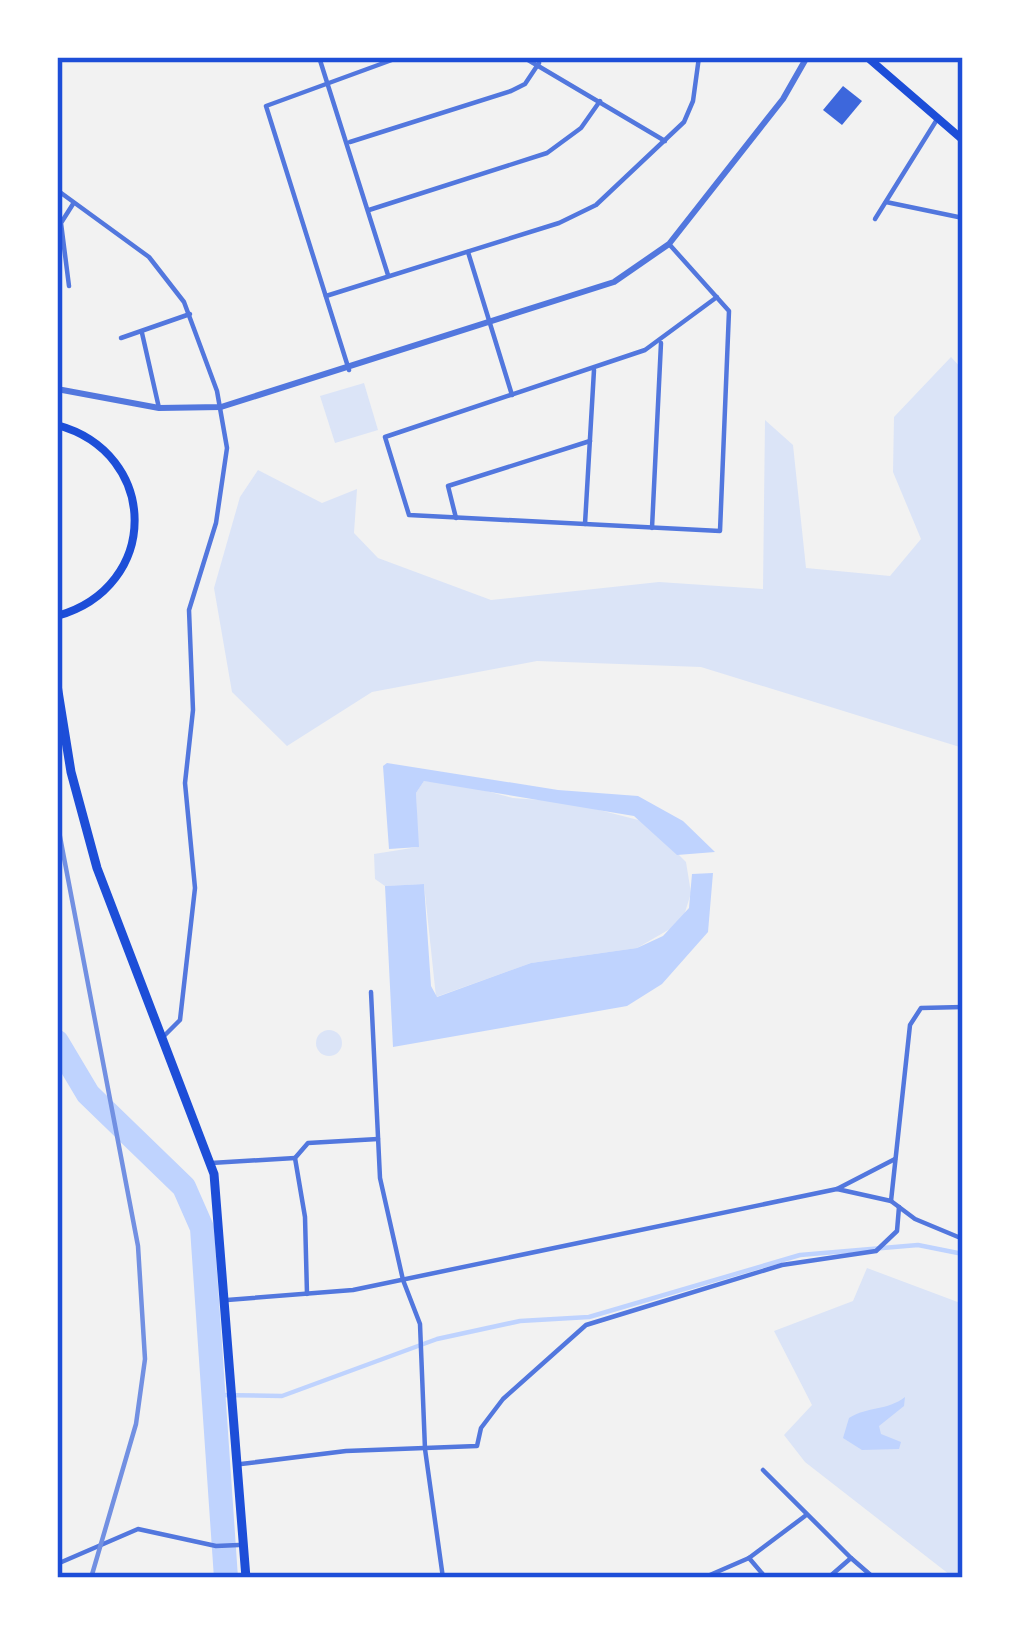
<svg xmlns="http://www.w3.org/2000/svg" width="1020" height="1635" viewBox="0 0 1020 1635" font-family="Ubuntu,sans-serif">
	<style>
		.green { fill: #dbe4f7 }
		.water { fill: #bfd3fe }
		.lines { fill: none; stroke-linecap: round; stroke-linejoin: round }
		.stream { stroke: #bfd3fe; stroke-width: 4.5 }
		.river { stroke: #bfd3fe; stroke-width: 24 }
		.building { fill: #3d67dc }
		.minor { stroke: #5277de; stroke-width: 4.5 }
		.tertiary { stroke: #5277de; stroke-width: 6 }
		.secondary { stroke: #1d4ed8; stroke-width: 8 }
		.trunk { stroke: #1d4ed8; stroke-width: 9 }
		.rail { stroke: #7290e2; stroke-width: 4.5 }
		.neatline { fill: none; stroke: #1d4ed8; stroke-width: 4.5 }
	</style>
	<rect width="100%" height="100%" fill="#f2f2f2"/>
	<g class="green">
		<path d="M951,357l12,13v378l-262,-81 -164,-6 -165,31 -85,54 -55,-54 -18,-104 26,-91 18,-27 64,33 35,-14 -3,44 24,25 113,42 168,-18 104,7 2,-169 28,25 13,123 84,8 31,-37 -28,-67 1,-55z"/>
		<path d="M364,383l14,47 -43,13 -15,-47z"/>
		<path d="M424,781l32,2 57,15 55,4 78,20 40,40 5,31 -9,29 -45,26 -106,15 -95,34 -12,-113 -39,2 -10,-7 -1,-25 44,-7 -2,-54z"/>
		<circle cx="329" cy="1043" r="13"/>
		<path d="M867,1268l96,36v274h-9l-149,-116 -21,-27 28,-30 -38,-74 79,-30z"/>
	</g>
	<g class="water">
		<path d="M387,763l171,27 80,6 45,25 32,31 -38,3 -43,-39 -210,-35 -8,12 3,54 -30,2 -6,-83z"/>
		<path d="M713,873l-5,59 -46,52 -35,22 -234,41 -8,-161 39,-2 7,102 6,11 94,-34 106,-15 26,-12 26,-28 3,-34z"/>
		<path d="M905,1397l-1,9 -25,20 2,8 20,8 -2,7 -37,1 -19,-12 6,-20c19,-12 38,-7 56,-21z"/>
	</g>
	<g class="lines">
		<path class="stream" d="M216,1395l66,1 155,-57 83,-18 69,-4 211,-62 118,-10 45,9"/>
		<path class="river" d="M57,1042l31,52 96,93 18,41 24,350"/>
	</g>
	<path class="building" d="M843,86l19,15 -20,24 -19,-15z"/>
	<g class="lines">
		<g class="minor">
			<path d="M319,57l69,218"/>
			<path d="M523,57l142,84"/>
			<path d="M350,142l161,-51 14,-7 14,-21"/>
			<path d="M57,190l92,67 35,45 33,89 10,57 -11,75 -27,87 4,100 -8,73 10,105 -15,132 -16,16"/>
			<path d="M886,202l77,16"/>
			<path d="M369,210l178,-57 34,-25 19,-27"/>
			<path d="M875,219l61,-98"/>
			<path d="M669,244l60,67 -9,220 -311,-16 -24,-78 260,-87 72,-53"/>
			<path d="M468,252l44,143"/>
			<path d="M69,286l-8,-63 12,-19"/>
			<path d="M326,296l233,-73 37,-18 88,-83 9,-21 6,-44"/>
			<path d="M142,333l17,75"/>
			<path d="M121,338l69,-24"/>
			<path d="M349,370l-83,-264 134,-49"/>
			<path d="M456,518l-8,-32 142,-45"/>
			<path d="M585,524l9,-154"/>
			<path d="M652,528l9,-185"/>
			<path d="M371,992l9,186 23,102 17,44 5,125 18,129"/>
			<path d="M211,1163l84,-5"/>
			<path d="M837,1189l58,-30"/>
			<path d="M891,1201l19,-176 11,-17 42,-1"/>
			<path d="M307,1294l-2,-77 -10,-59 13,-15 70,-4"/>
			<path d="M227,1300l126,-10 484,-101 54,12 24,18 48,20"/>
			<path d="M241,1464l105,-13 131,-5 4,-18 22,-29 83,-74 196,-60 94,-14 21,-20 2,-24"/>
			<path d="M763,1470l88,88"/>
			<path d="M749,1558l17,20"/>
			<path d="M57,1564l81,-35 78,17 23,-1"/>
			<path d="M703,1578l46,-20 56,-42"/>
			<path d="M828,1578l23,-20 23,20"/>
		</g>
		<path class="tertiary" d="M57,389l102,19 62,-1 393,-125 55,-38 114,-145 24,-42"/>
		<g class="secondary">
			<path d="M867,57l96,83"/>
			<path d="M57,425c103,28 104,162 0,191"/>
		</g>
		<path class="trunk" d="M57,685l14,87 26,96 117,306 32,404"/>
		<path class="rail" d="M57,821l81,425 7,113 -9,65 -45,154"/>
	</g>
	<rect width="1020" height="1635" fill="none" stroke="#ffffff" stroke-width="120"/>
	<rect x="60" y="60" width="900" height="1515" class="neatline"/>
</svg>
